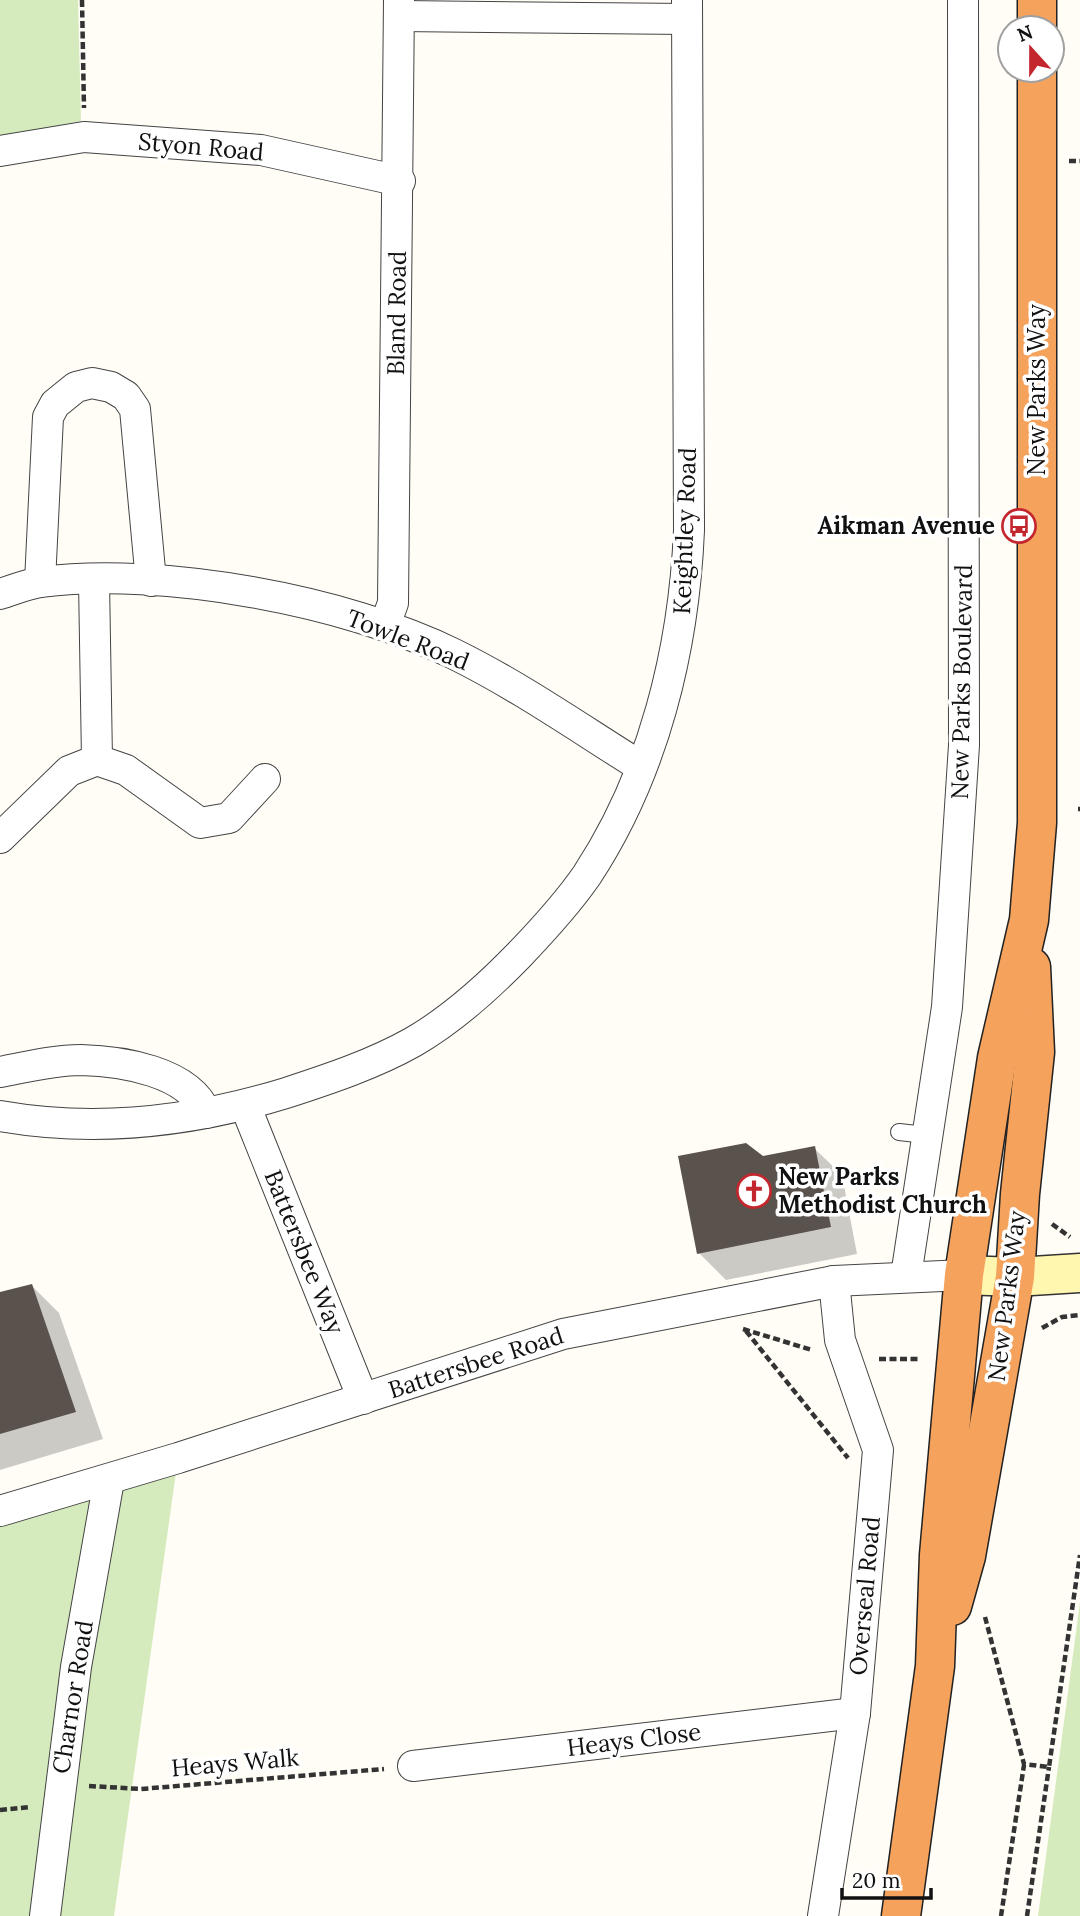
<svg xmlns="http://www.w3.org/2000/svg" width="1080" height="1916" viewBox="0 0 1080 1916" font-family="Lora,serif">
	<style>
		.green { fill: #d5ebbd }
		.shadow { fill: #0003 }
		.building { fill: #5a524d }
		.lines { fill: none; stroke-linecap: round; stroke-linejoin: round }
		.lane-casing { stroke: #444; stroke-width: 18 }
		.street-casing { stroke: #444; stroke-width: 32 }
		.secondary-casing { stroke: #333; stroke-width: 41 }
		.highway-casing { stroke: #222; stroke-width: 41 }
		.path { stroke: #333; stroke-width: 4.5; stroke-dasharray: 7 3.5; stroke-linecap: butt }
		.lane { stroke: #fff; stroke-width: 16 }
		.street { stroke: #fff; stroke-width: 30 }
		.secondary { stroke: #fff6b0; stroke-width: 38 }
		.highway { stroke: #f5a25d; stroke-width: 38 }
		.labels { text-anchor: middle; stroke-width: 7; stroke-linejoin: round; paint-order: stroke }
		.street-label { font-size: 24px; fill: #111; stroke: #fff }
		.poi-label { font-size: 24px; font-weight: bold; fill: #111; stroke: #fff; text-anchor: end }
	</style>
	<rect width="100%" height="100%" fill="#fffdf5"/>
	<g class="green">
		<path d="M0,0h78l3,121 -81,16z"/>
		<path d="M178,1458l-64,458h-114v-405z"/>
		<path d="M1080,1602v314h-42z"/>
	</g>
	<g class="shadow">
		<path d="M814,1148l28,27 15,79 -131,26 -27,-27 63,-95z"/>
		<path d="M32,1286l27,27 44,126 -103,31v-176z"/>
	</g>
	<g class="building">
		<path d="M746,1143l17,13 52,-10 16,81 -134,27 -19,-98z"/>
		<path d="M32,1284l44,128 -76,22v-142z"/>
	</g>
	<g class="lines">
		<g class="lane-casing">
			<path id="lane" d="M899,1132l27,3"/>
		</g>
		<g class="street-casing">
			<g id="street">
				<path d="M400,16l287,3"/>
				<path d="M0,151l84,-14 177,13 139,31"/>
				<path d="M94,581l3,179"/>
				<path d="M40,582l8,-165 7,-13 21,-17 16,-4 19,4 15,9 9,13 16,172"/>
				<path d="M0,594c13,-4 27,-10 41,-12 122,-15 303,18 413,72 65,32 125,74 186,112"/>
				<path d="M385,625l8,-22 6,-603"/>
				<path d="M97,760l29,10 74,53 29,-5 36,-39"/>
				<path d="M0,838l69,-67 28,-11"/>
				<path d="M0,1072c26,-5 54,-12 81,-12 40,1 108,11 125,53"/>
				<path d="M245,1105l118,294"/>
				<path d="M0,1116c97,17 192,6 286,-23 43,-14 88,-29 127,-51 40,-23 74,-54 106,-87 24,-25 48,-51 68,-80 67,-102 97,-226 102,-345l-2,-530"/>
				<path d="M906,1276l41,-269 17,-262 -1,-745"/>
				<path d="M0,1511l178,-53 385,-124 271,-53 130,-6"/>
				<path d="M413,1766l442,-53"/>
				<path d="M45,1916l31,-249 33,-187"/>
				<path d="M823,1916l32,-203 23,-263 -38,-110 -6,-59"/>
			</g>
		</g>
		<g class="secondary-casing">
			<path id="secondary" d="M964,1275l51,2 65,-4"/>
		</g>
		<g class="highway-casing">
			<g id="highway">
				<path d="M1037,28v-28"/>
				<path d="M952,1606l14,-50 49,-279 5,-83 15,-142 -4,-85"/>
				<path d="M901,1916l34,-250 4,-111 25,-280 33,-217 32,-138 8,-97v-753"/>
			</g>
		</g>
		<g class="path">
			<path d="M82,0l2,108"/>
			<path d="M1069,161h11"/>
			<path d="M1078,809h2"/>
			<path d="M1052,1224l18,13"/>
			<path d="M1042,1328l20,-11 18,-2"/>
			<path d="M743,1329l69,21"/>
			<path d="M746,1331l102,127"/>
			<path d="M879,1359h41"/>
			<path d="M985,1617l39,147 25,3 31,-212"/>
			<path d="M89,1786l52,3 243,-20"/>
			<path d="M0,1810l30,-3"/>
			<path d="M1001,1916l23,-151"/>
			<path d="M1027,1916l22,-149"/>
		</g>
		<use href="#lane" class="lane"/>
		<use href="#street" class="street"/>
		<use href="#secondary" class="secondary"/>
		<use href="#highway" class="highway"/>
	</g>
	<defs>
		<g id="bus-ring" transform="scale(1.75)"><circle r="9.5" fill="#fff" stroke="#c4262e" stroke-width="1.5"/><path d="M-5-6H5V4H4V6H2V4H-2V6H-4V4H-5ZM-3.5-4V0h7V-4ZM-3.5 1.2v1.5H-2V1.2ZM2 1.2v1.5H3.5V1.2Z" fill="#c4262e"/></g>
		<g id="church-ring" transform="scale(1.75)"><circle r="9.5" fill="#fff" stroke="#c4262e" stroke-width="1.5"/><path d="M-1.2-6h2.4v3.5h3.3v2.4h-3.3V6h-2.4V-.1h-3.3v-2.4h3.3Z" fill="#c4262e"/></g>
	</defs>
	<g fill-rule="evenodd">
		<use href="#bus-ring" x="1019" y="526"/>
		<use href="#church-ring" x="754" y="1191"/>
	</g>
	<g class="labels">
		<g class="street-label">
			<text transform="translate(201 147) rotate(5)" y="8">Styon Road</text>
			<text transform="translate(397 313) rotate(-89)" y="8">Bland Road</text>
			<text transform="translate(1037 390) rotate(-90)" y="8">New Parks Way</text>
			<text transform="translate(685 531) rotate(-88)" y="8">Keightley Road</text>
			<text transform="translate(408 640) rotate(21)" y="8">Towle Road</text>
			<text transform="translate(962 682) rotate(-89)" y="8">New Parks Boulevard</text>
			<text transform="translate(304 1252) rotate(68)" y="8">Battersbee Way</text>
			<text transform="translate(1007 1296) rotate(-83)" y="8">New Parks Way</text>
			<text transform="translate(476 1363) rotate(-18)" y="8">Battersbee Road</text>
			<text transform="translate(865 1596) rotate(-85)" y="8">Overseal Road</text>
			<text transform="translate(73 1697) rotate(-81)" y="8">Charnor Road</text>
			<text transform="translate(634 1740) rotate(-7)" y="8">Heays Close</text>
			<text transform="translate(235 1763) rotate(-5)" y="8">Heays Walk</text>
		</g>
		<g class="poi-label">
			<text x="995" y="534">Aikman Avenue</text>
			<text x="778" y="1185" text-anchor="start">New Parks<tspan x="778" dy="28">Methodist Church</tspan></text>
		</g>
	</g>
	<g transform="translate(1031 49) rotate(339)"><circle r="33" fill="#ffffff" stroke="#a0a0a0" stroke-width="2"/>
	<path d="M0-5L12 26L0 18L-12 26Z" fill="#c4262e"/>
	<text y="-10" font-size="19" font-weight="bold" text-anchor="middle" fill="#111111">N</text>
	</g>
	<path d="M842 1888v10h89v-10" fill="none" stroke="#111111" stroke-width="3.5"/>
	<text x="852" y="1888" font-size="21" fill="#111111" stroke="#ffffff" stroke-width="5" paint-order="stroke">20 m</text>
</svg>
